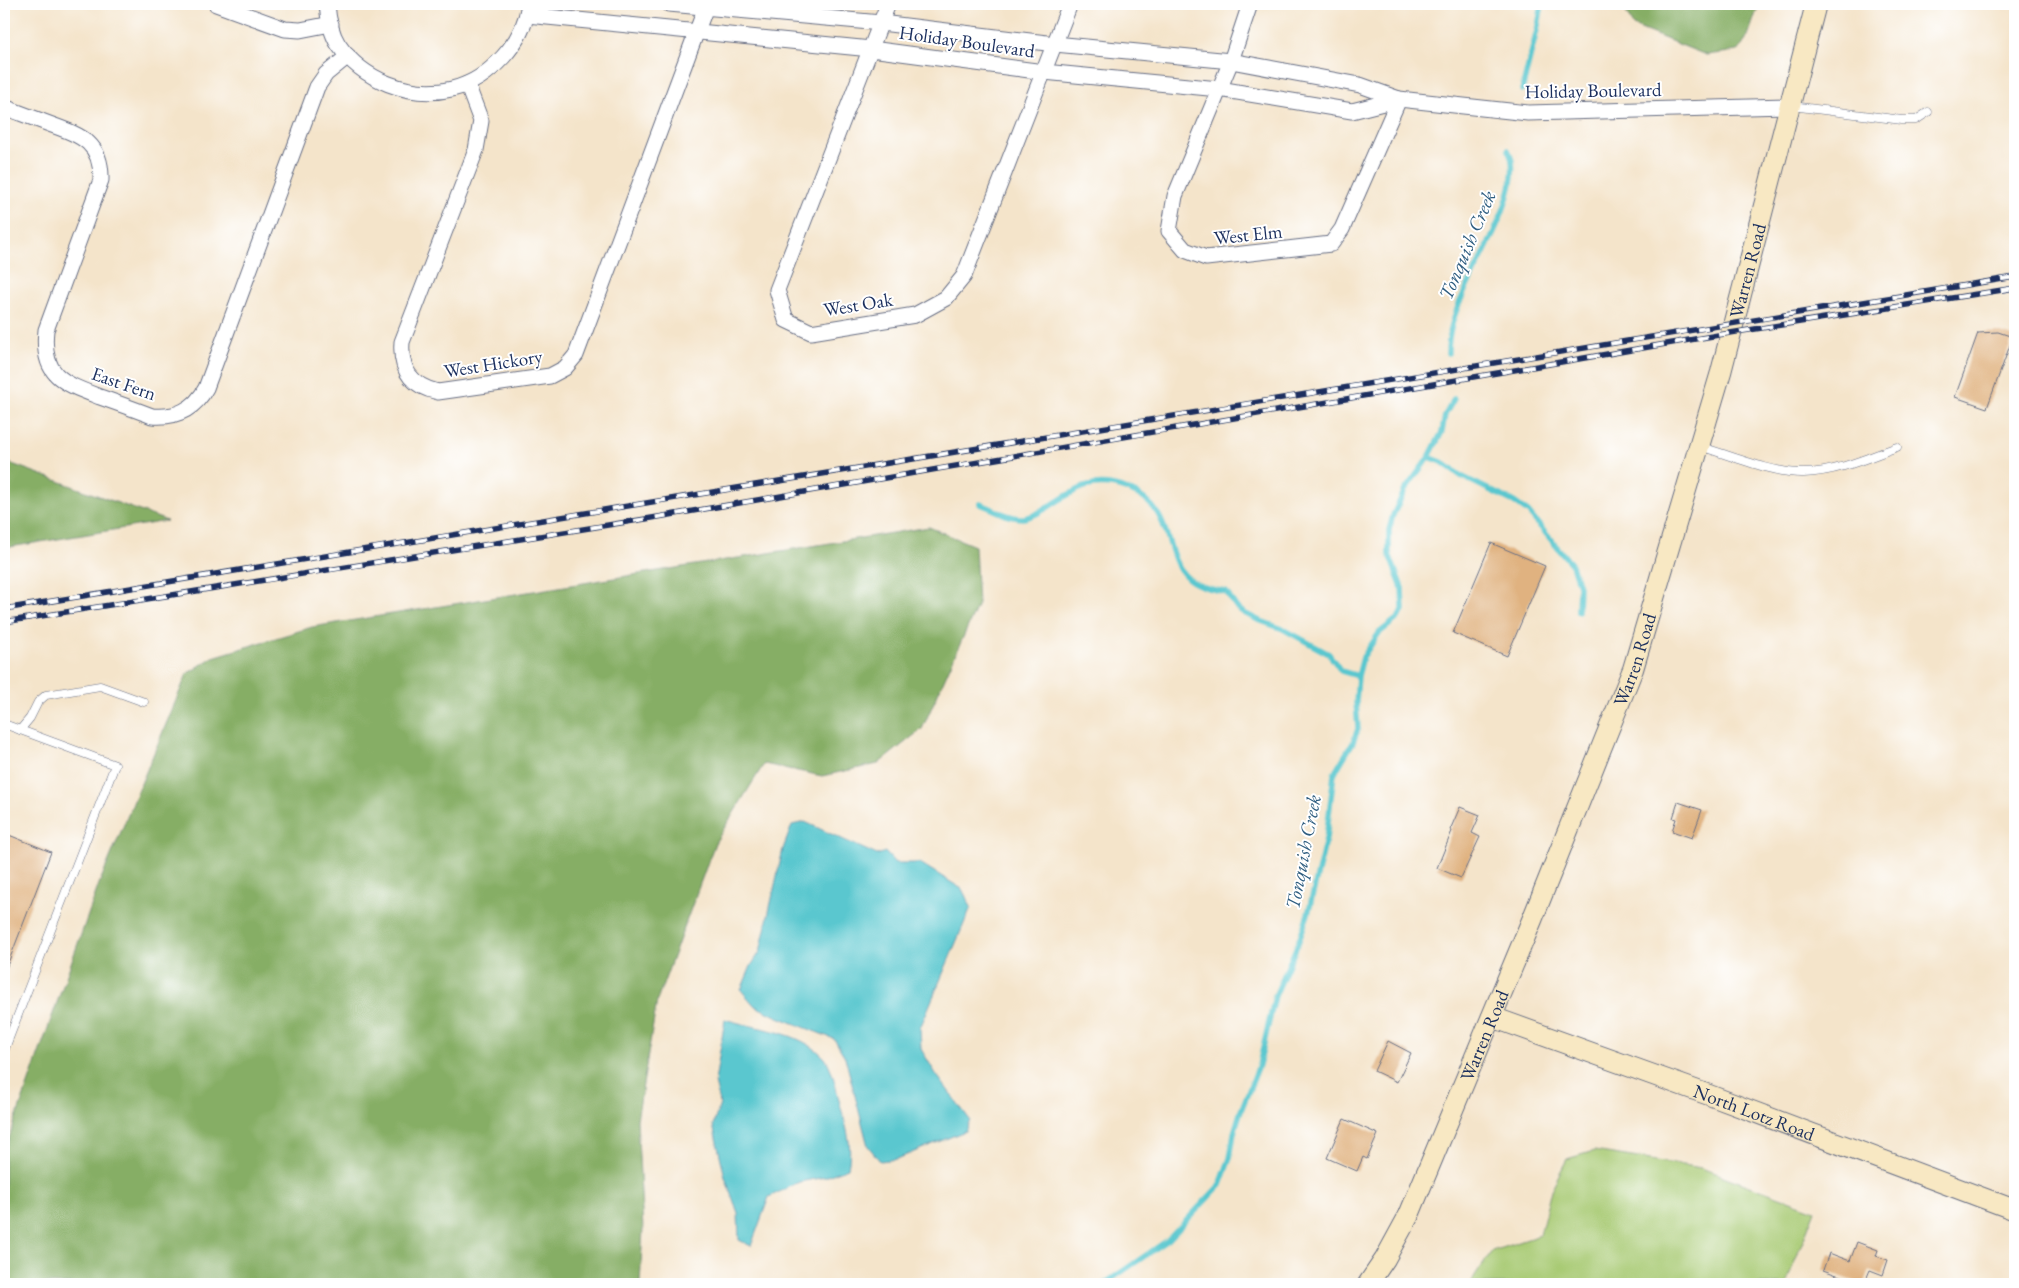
<svg xmlns="http://www.w3.org/2000/svg" width="2019" height="1288" viewBox="0 0 2019 1288" font-family="'EB Garamond',serif">
	<style>
		.green { fill: #a8ca73; stroke: #627c68 }
		.forest { fill: #86ae65; stroke: #506e62 }
		.water { fill: #5ac7cf; stroke: #3a7b96 }
		.lines { fill: none; stroke-linecap: round; stroke-linejoin: round }
		.stream { stroke: #5ac7cf; stroke-width: 5.5 }
		.building { fill: #e0b280 }
		.lane-casing { stroke: #676e84; stroke-width: 9 }
		.street-casing { stroke: #676e84; stroke-width: 17 }
		.secondary-casing { stroke: #676e84; stroke-width: 22 }
		.lane { stroke: #fff; stroke-width: 8 }
		.street { stroke: #fff; stroke-width: 15 }
		.secondary { stroke: #f8e8c3; stroke-width: 20 }
		.rail-casing { stroke: #1b2f5e; stroke-width: 5.5 }
		.rail { stroke: #fff; stroke-width: 4; stroke-dasharray: 11; stroke-linecap: butt }
		.labels { text-anchor: middle; stroke-width: 4; stroke-linejoin: round; paint-order: stroke }
		.street-label { font-size: 19px; fill: #1b2f5e; stroke: #fff }
		.water-label { font-size: 20px; font-style: italic; fill: #2e5d80; stroke: #fff }
	</style>
	<rect width="100%" height="100%" fill="#fff"/>
	<filter id="ink" filterUnits="userSpaceOnUse"><feTurbulence type="fractalNoise" baseFrequency=".02" numOctaves="2"/><feDisplacementMap in="SourceGraphic" scale="10" xChannelSelector="R" yChannelSelector="G"/><feConvolveMatrix kernelMatrix="1 2 1 2 8 2 1 2 1" color-interpolation-filters="sRGB"/></filter>
	<filter id="wash" filterUnits="userSpaceOnUse"><feTurbulence type="fractalNoise" baseFrequency=".0096" numOctaves="4" result="noise"/><feDisplacementMap in="SourceGraphic" scale="20" xChannelSelector="R" yChannelSelector="G"/><feGaussianBlur stdDeviation="1.12" result="paint"/><feColorMatrix in="noise" values="0 0 0 0 0 0 0 0 0 0 0 0 0 0 0 0 0 1.4 0 .05"/><feComposite in="paint" operator="in"/></filter>
	<g filter="url(#wash)">
		<rect width="100%" height="100%" fill="#f4e4ca"/>
		<path class="green" d="M1594,1151l107,17 114,42 -29,74h-316l22,-33 48,-16 11,-45 16,-31z"/>
		<g class="forest">
			<path d="M1622,4h137l-11,32 -10,15 -32,4 -73,-29z"/>
			<path d="M4,461l163,60 -163,27z"/>
			<path d="M929,527l46,19 3,58 -56,125 -44,35 -56,12 -58,-12 -49,79 -58,158 -20,119 6,109 -3,55h-636v-132l95,-268 88,-210 26,-17 99,-30z"/>
		</g>
		<g class="water">
			<path d="M805,822l72,33 8,-3 10,11h25l42,26 9,18 -51,121 1,21 15,25 34,46 -5,11 -68,28 -17,2 -12,-15 -23,-89 -11,-18 -56,-22 -23,-11 -14,-16 10,-24 9,-14 23,-103 9,-24z"/>
			<path d="M725,1019c33,11 73,11 99,38 8,8 13,36 16,47 6,23 13,40 8,64l-23,9 -26,5 -30,15 -18,49 -12,-6 -1,-27 -13,-36 -12,-52 7,-21 -5,-22z"/>
		</g>
		<g class="lines">
			<g class="stream">
				<path d="M1522,90l16,-64 4,-22"/>
				<path d="M1448,353c0,-19 7,-41 15,-58 14,-31 65,-114 45,-145"/>
				<path d="M1429,457l13,5 19,14 53,26 14,10 44,53 7,21 -1,25"/>
				<path d="M980,504c13,4 29,15 43,14 11,-1 18,-7 27,-12 27,-18 45,-29 78,-16 52,20 31,71 65,92 10,6 22,8 33,10l11,16 7,5 14,7 25,9 46,25 12,17 17,5"/>
				<path d="M1104,1284l64,-44 52,-55 10,-27 4,-25 6,-20 19,-48 16,-69 23,-53 10,-29 18,-75 8,-65 19,-32 5,-13 -2,-27 2,-26 5,-19 16,-24 19,-15 5,-8 -1,-22 -13,-34v-24l4,-15 12,-25 24,-33 13,-25 3,-17 9,-16"/>
			</g>
		</g>
		<g id="blocks">
			<g class="building">
				<path d="M1998,332l15,5 -26,71 -32,-11 23,-64z"/>
				<path d="M1491,543l54,23 -38,90 -54,-23z"/>
				<path d="M1678,802l24,8 -10,28 -20,-7 4,-12 -3,-1z"/>
				<path d="M1460,807l20,8 -8,18 8,4 -19,41 -24,-10 15,-37 -2,-1z"/>
				<path d="M4,833l47,19 -46,119h-1z"/>
				<path d="M1388,1041l23,12 -14,29 -23,-11z"/>
				<path d="M1344,1119l34,15 -11,25 -4,-2 -6,14 -30,-13z"/>
				<path d="M1857,1242l21,8 -2,6 12,4 -5,15 -13,-5 -6,14h-2l-39,-14 6,-17 21,8z"/>
			</g>
		</g>
	</g>
	<g filter="url(#ink)">
		<use href="#blocks" fill-opacity="0" stroke="#676e84" stroke-width="1"/>
		<g class="lines">
			<g class="lane-casing">
				<g id="lane">
					<path d="M1792,106l110,14h14l12,-8"/>
					<path d="M1699,446c30,9 75,28 105,27 33,-1 63,-15 93,-26"/>
					<path d="M4,724l111,41 -111,286"/>
					<path d="M20,730l10,-12 8,-16 8,-7 54,-9 44,16"/>
				</g>
			</g>
			<g class="street-casing">
				<g id="street">
					<path d="M216,4l69,25 15,1 31,-6"/>
					<path d="M327,4c1,12 4,29 11,40 24,36 72,55 114,45 21,-5 36,-16 51,-32 14,-15 23,-33 26,-53"/>
					<path d="M669,4l212,19 174,21 176,17 129,24 39,14 129,14 262,-7"/>
					<path d="M888,4l-111,286 9,30 25,12 104,-17 31,-17 18,-22 106,-272"/>
					<path d="M1250,4l-19,57 -56,135 -6,35 16,19 21,8 125,-14 11,-15 57,-130"/>
					<path d="M527,15l344,34 173,23 175,17 133,22 47,-12"/>
					<path d="M467,84l14,37 -5,29 -74,192c-2,27 9,44 36,50l112,-16 15,-8 11,-13 131,-351"/>
					<path d="M4,107c16,6 32,12 48,18 30,11 50,18 49,55l-55,150c-5,46 17,53 54,67 17,6 34,12 52,19 24,2 42,-6 54,-28l111,-301 9,-13 22,-18"/>
				</g>
			</g>
			<g class="secondary-casing">
				<g id="secondary">
					<path id="s1" d="M1492,1017l217,78 306,115"/>
					<path id="s2" d="M1368,1284l17,-25 24,-44 123,-295 101,-251 88,-297 95,-368"/>
				</g>
			</g>
			<use href="#lane" class="lane"/>
			<use href="#street" class="street"/>
			<use href="#secondary" class="secondary"/>
			<g class="rail-casing">
				<g id="rail">
					<path d="M4,609l2011,-332"/>
					<path d="M4,622l654,-105 1072,-184 285,-45"/>
				</g>
			</g>
			<use href="#rail" class="rail"/>
		</g>
	</g>
	<g class="labels">
		<g class="street-label">
			<text transform="translate(967 41) rotate(8)" y="7">Holiday Boulevard</text>
			<text transform="translate(1593 90) rotate(-1)" y="7">Holiday Boulevard</text>
			<text transform="translate(1248 234) rotate(-6)" y="7">West Elm</text>
			<text dy="7" stroke="none"><textPath href="#s2" startOffset="1085">Warren Road</textPath></text>
			<text transform="translate(858 304) rotate(-9)" y="7">West Oak</text>
			<text transform="translate(493 363) rotate(-9)" y="7">West Hickory</text>
			<text transform="translate(124 383) rotate(19)" y="7">East Fern</text>
			<text dy="7" stroke="none"><textPath href="#s2" startOffset="680">Warren Road</textPath></text>
			<text dy="7" stroke="none"><textPath href="#s2" startOffset="275">Warren Road</textPath></text>
			<text dy="7" stroke="none"><textPath href="#s1" startOffset="279">North Lotz Road</textPath></text>
		</g>
		<g class="water-label">
			<text transform="translate(1467 245) rotate(-67)" y="7">Tonquish Creek</text>
			<text transform="translate(1303 852) rotate(-79)" y="7">Tonquish Creek</text>
		</g>
	</g>
	<rect width="2019" height="1288" fill="none" stroke="#fff" stroke-width="20"/>
</svg>
